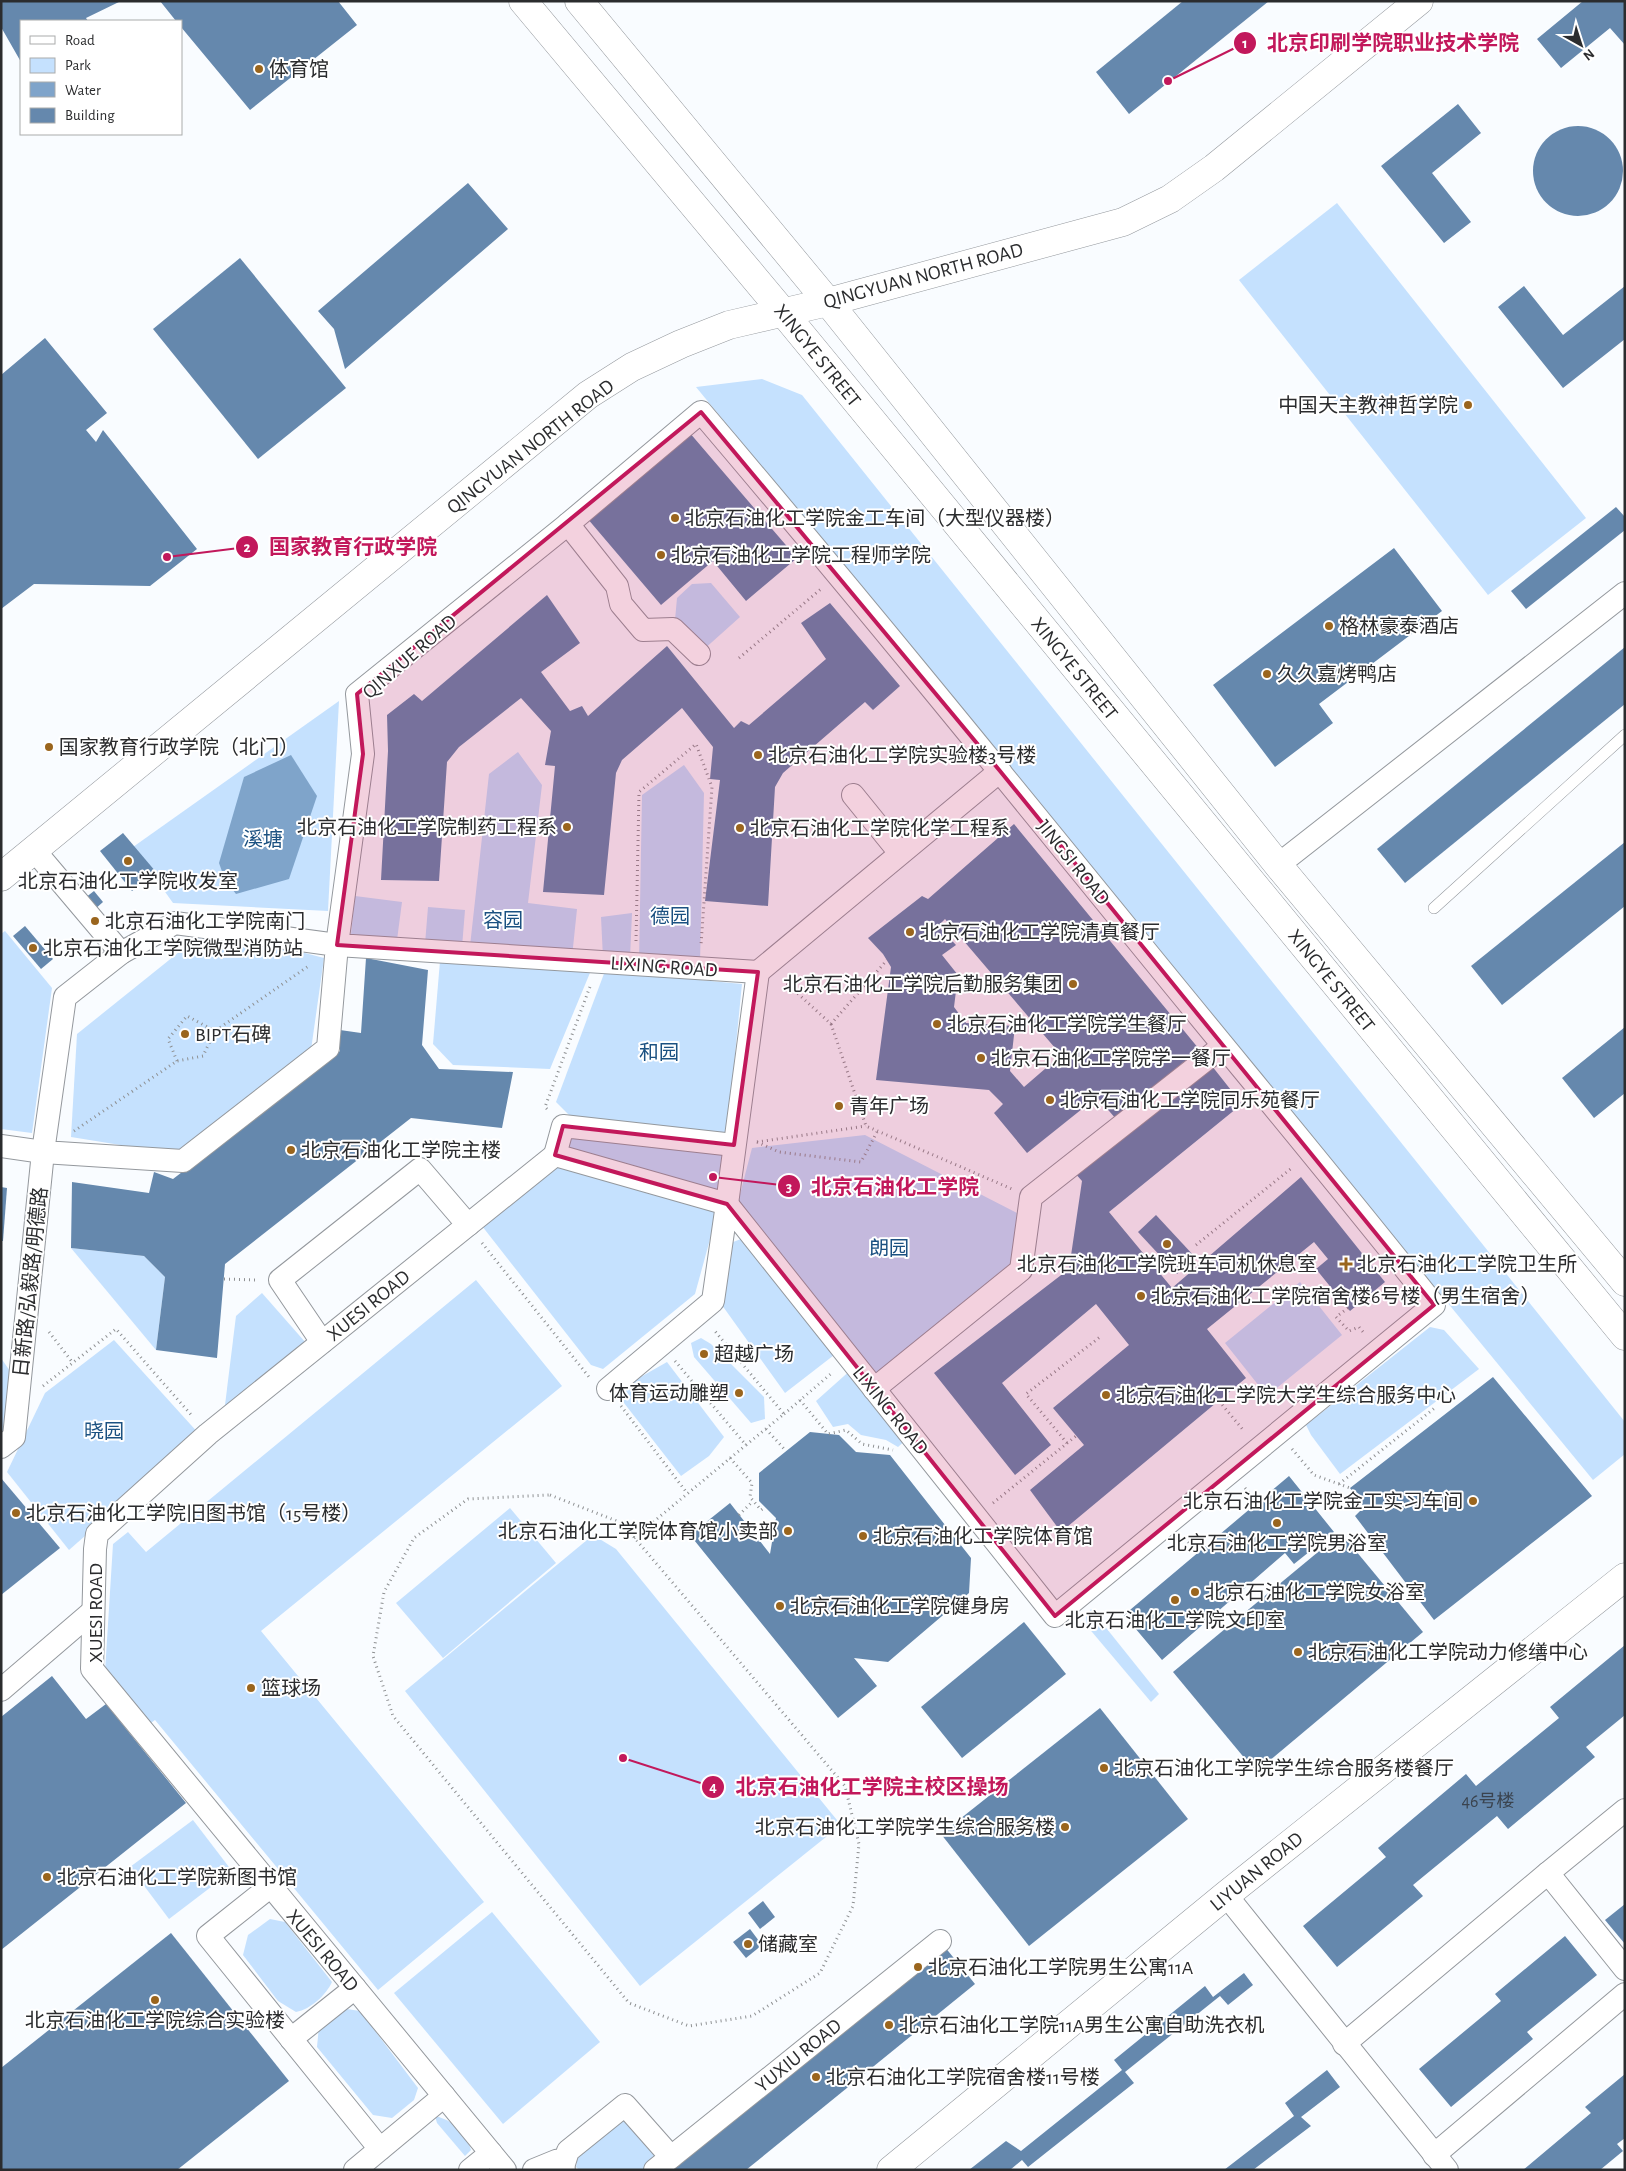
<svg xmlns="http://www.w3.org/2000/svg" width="1626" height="2171" viewBox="0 0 1626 2171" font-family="'Alegreya Sans','Noto Sans SC',sans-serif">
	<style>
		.green { fill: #c5e1fe }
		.water { fill: #7fa4ca }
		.building { fill: #6588ad; fill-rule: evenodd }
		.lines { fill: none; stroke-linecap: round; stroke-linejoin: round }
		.lane-casing { stroke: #94989d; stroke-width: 12 }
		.street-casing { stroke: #94989d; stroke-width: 24 }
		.secondary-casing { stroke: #94989d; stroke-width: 29 }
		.path { stroke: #8e9092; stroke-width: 3; stroke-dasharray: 1 4; stroke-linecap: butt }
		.lane { stroke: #fff; stroke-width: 11 }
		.street { stroke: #fff; stroke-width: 22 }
		.secondary { stroke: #fff; stroke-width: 28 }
		.marked { fill: #c2185b; fill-opacity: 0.2; stroke: #c2185b; stroke-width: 4; stroke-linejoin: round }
		.poi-dot { fill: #9a651d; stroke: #fff; stroke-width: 2 }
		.labels { text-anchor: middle; stroke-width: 4; stroke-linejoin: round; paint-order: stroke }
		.number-label { font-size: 18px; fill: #3a434e }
		.poi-label { font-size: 20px; fill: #2b2c2e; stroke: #fff; text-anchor: start }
		.street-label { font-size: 20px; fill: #2b2c2e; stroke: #fff }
		.park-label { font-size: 20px; fill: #1b5181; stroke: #fff }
		.leader { fill: none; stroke: #c2185b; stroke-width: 2 }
		.callout-dot { fill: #c2185b; stroke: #fff; stroke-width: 2 }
		.mark-label { font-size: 15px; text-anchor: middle; font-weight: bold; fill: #fff }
		.callout-label { font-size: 21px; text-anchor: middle; font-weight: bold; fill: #c2185b; stroke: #fff; stroke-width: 4; stroke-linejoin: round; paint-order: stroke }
	</style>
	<rect width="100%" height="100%" fill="#f9fcff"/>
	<g class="green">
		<path d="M1337,203l249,315 -98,77 -249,-315z"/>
		<path d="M762,379l40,16 823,1027v32l-32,26 -897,-1093z"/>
		<path d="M711,583l29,34 -38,34 -27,-31 2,-22 15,-14z"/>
		<path d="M339,701l-11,210 -155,-8 -40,-56z"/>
		<path d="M518,752l24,33 -14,118 49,6 -5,48 -102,-11 19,-172z"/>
		<path d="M684,765l20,28 -4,170 -61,-1 3,-167z"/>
		<path d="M355,896l47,6 -5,38 -46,-6z"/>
		<path d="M428,907l37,3 -3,37 -37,-3z"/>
		<path d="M632,913l-2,45h-27l-2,-41z"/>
		<path d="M209,928l115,30 -13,92 -135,104 -105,-17 6,-103z"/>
		<path d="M5,931l47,57 -20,145 -31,-4v-195z"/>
		<path d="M440,961l152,7 -42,101 -97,-4 -20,-21z"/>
		<path d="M605,971l137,13 -15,151 -153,-15 -18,-18z"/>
		<path d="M563,1126l171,19 -7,59 -172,-49z"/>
		<path d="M865,1135l152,78 -6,50 -135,112 -138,-173 14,-54z"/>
		<path d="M558,1167l160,43 -23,84 -92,75 -12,-4 -109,-139z"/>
		<path d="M741,1239l97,113 -53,41 -66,-92 9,-57z"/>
		<path d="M71,1248l73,8 21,21 -9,73z"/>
		<path d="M476,1280l86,106 -301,245 223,271 -106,88 -223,-270 -7,5 -43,-53 8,-128 15,-12 18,20z"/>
		<path d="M1300,1282l42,53 -75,61 -42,-53z"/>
		<path d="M262,1293l44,50 -82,70 12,-97z"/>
		<path d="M1430,1327l14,3 35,39 -139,105 -29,-39 -5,-10z"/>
		<path d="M701,1338l10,6 53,53 1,22 -14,4 -57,-66 -3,-14z"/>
		<path d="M114,1340l86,95 -131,115 -62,-78 38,-79z"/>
		<path d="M1,1358l11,16 -5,58 -6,4z"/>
		<path d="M667,1362l57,75 -15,19 -28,20 -64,-82 6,-7z"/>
		<path d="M853,1368l56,69 -11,10 -12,-7 -25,-5 -13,-11 -15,3 -17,-26z"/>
		<path d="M510,1508l46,55 -113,95 -47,-55z"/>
		<path d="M593,1535l23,14 225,276 -201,161 -235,-295z"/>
		<path d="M1091,1609l68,85 -8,8 -64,-76 -1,-9z"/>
		<path d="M193,1820l39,51 -63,48 -39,-52z"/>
		<path d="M492,1912l108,130 -97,82 -109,-131z"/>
		<path d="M270,1919l15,3 47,60c-6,13 -21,27 -36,30l-18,-11 -35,-46 5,-20z"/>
		<path d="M340,2008l20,3 58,77 -4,12 -22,18 -19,-3 -56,-68 2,-21z"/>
		<path d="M627,2114l29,35 2,13 -9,8h-70l-3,-3 2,-12z"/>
		<path d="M435,2116c18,4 31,17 36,34l-6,6 -28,-33z"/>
	</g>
	<path class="water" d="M291,755l26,41 -28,83 -53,15 -11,-14 -6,-17 25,-86z"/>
	<g class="building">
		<path d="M1,1h120l-35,17 2,3h-67v41l-20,-35z"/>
		<path d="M160,1h178l19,24 -107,85 -69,-83v-6h-5z"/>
		<path d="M1183,1h86l-140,113 -33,-42z"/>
		<path d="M1583,1h42v44l-15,-17 -49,40 -24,-29z"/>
		<path d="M1458,104l23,29 -49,40 39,49 -27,21 -63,-77z"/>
		<circle cx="1578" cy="171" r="45"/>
		<path d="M468,183l40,46 -163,140 -11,-40 -16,-18z"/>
		<path d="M240,258l106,130 -88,71 -105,-130z"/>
		<path d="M1524,286l39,49 62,-49v53l-62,49 -65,-81z"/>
		<path d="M45,338l62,75 -21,17 10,12 7,-12 94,119 -47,37 -116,-2 -33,25v-234z"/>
		<path d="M689,432l108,126 -51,43 -33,-40 -52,44 -74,-87z"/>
		<path d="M1616,507l9,10v13l-99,79 -15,-18z"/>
		<path d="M1394,548l48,63 -123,93 14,19 -58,44 -62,-82z"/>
		<path d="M547,595l33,48 -39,29 29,39 12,-5 6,10 79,-70 67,82 7,-7 8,4 77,-66 -25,-36 29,-20 70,83 -27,24 -8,-8 -82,71 -8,14 -7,119 -63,-5 15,-121 -10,-1 3,-32 -31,-39 -60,52 -6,13 -12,122 -61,-3 12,-126 -10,-1 6,-34 -30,-33 -62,49 -12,15 -8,119 -58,-1 7,-129 -1,-36 27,-21 8,7z"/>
		<path d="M1625,647v57l-220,179 -28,-34z"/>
		<path d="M1014,824l185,225 -83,70 -19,-22 -70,56 -33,-40 9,-9 -14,-14 -113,-10 15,-113 -8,-13 -15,-16 54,-42 6,3zM945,919l116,136 -37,32 -14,-16 5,-45 -49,-3 -12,-16 4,-32 -16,-20 14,-10 -18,-19z"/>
		<path d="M123,833l33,39 -24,19 -32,-40z"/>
		<path d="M1625,842v64l-123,99 -31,-39z"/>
		<path d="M94,891l9,11 -9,8 -9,-12z"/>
		<path d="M25,926l28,33 -12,10 -28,-33z"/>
		<path d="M366,958l62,12 -6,75 17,24 74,3 -11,56 -91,-10 -186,146 -8,94 -61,-8 9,-73 -21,-21 -73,-8 1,-66 77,11 5,-21 19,7 167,-128v-21l21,3z"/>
		<path d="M1625,1027v66l-31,25 -32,-40z"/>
		<path d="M1208,1061l34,43 -133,108 63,76 129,-111 84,105 -35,29 -34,-42 12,-10 -14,-17 -107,87 39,49 -185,154 -31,-42 54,-45 -31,-37 76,-63 -33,-41 -94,79 49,62 -36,30 -81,-102 135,-104 13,-88 -8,-9z"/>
		<path d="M1,1187l6,1 -4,53h-2z"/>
		<path d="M1156,1215l39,42 -18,17 -39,-42z"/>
		<path d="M1493,1377l99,119 -158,124 -79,-104 9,-9 -14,-19z"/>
		<path d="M810,1432l29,3 17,17 34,3 81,103 -2,35 -81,69 -34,-4 23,28 -39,32 -148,-183 40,-32 40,51 6,-36 -17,-17v-28z"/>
		<path d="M1289,1476l45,56 -40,32 -9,-11 -123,107 -38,-45z"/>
		<path d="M1,1478l59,70 -59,47z"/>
		<path d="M1341,1533l82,99 -167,140 -83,-100z"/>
		<path d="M1024,1622l42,52 -104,84 -41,-51z"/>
		<path d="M1625,1645v70l-39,32 9,10 -87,72 -11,-13 -84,69 10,11 -86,71 -34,-41 83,-69 -8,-9 88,-74 10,12 83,-68 -9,-11z"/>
		<path d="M52,1676l34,43 20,-15 80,99 -185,147v-233z"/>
		<path d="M1100,1708l88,111 -159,127 -88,-112z"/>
		<path d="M763,1901l12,16 -15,12 -12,-16z"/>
		<path d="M1625,1904v40l-20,-24z"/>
		<path d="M750,1929l12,16 -16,13 -13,-16z"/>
		<path d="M171,1933l118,148 -112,89h-176v-102z"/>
		<path d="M1565,1936l32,39 -70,57 6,7 -82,68 -32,-38 82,-68 -6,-7z"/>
		<path d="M940,1941l35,43 -229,186h-88z"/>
		<path d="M1244,1973l9,12 -25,20 -8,-9 -95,76 9,11 -106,84 -6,-7 -12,10h-41l37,-29 15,10 101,-81 -8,-10 91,-74 8,11z"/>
		<path d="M1327,2070l13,17 -39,30 10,9 -58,44h-29l70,-54 -9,-13z"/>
		<path d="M1625,2074v64l-8,6 6,7 -23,19h-77l68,-57 -6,-6z"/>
	</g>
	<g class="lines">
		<g class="lane-casing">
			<path id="lane" d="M1434,908l191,-173"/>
		</g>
		<g class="street-casing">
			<g id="street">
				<path d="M568,524l133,-112c148,174 292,351 436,528 99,122 200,242 297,365l-379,311 -328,-412 -14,97 -105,88"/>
				<path d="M853,795l47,58"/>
				<path d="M34,850l87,103"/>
				<path d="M1278,865l347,-272"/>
				<path d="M175,923l162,22 -9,103 -145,113 -140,-9 22,-155 56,-44z"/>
				<path d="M758,972l242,-201"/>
				<path d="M1,1146l42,6 -29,285 -13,10"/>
				<path d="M555,1155l172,49 31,-232 -421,-27 26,-191 -6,-60 211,-170 49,62 4,18 22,26 30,-1 26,25"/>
				<path d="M555,1155l8,-29 171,19"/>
				<path d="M322,1342l-42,-62 140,-111 48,56"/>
				<path d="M874,1389l147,-119 10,-73 192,-151"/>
				<path d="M1,1690l92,-79"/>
				<path d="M1548,1873l77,-63"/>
				<path d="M271,1886l-63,50 172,213"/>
				<path d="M1226,1895l221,275"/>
				<path d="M291,2039l64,-51"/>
				<path d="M1344,2044l204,-171 77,96"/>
				<path d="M1434,2155l191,-161"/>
				<path d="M355,2170l89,-74"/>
				<path d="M470,2170l21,-17"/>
				<path d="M505,2170l-413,-501 3,-120 2,-15 111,-100 347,-279"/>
				<path d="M534,2170l22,-9 8,9"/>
				<path d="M562,2170l6,-19 57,-46 46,52"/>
				<path d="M655,2170l285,-229"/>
			</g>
		</g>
		<g class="secondary-casing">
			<g id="secondary">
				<path d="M523,1l259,310 843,1025"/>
				<path d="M579,1l249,301 450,563 347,417"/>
				<path d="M1,877l587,-482 44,-28 49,-23 48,-19 99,-23 295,-80 47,-23 44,-31 205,-167"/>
				<path d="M891,2170l335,-275 399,-318"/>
			</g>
		</g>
		<g class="path">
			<path d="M739,658l82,-69"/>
			<path d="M636,941l3,-149 57,-48 16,43 -11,158"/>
			<path d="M783,980l48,44 56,-64"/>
			<path d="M831,1024l35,102 146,63"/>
			<path d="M177,1061l-9,-22 19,-23 28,15"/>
			<path d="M547,1109l-2,-2 46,-123"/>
			<path d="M74,1131l103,-70 26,-5 12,-25 95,-66"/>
			<path d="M757,1142l22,10 82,10 16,-30"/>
			<path d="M757,1142l109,-16"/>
			<path d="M482,1243l107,134"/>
			<path d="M1196,1245l97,-78"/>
			<path d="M224,1279l33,1"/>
			<path d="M1348,1308l-12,9 13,14 10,-4 5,6"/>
			<path d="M49,1332l24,31"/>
			<path d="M675,1361l71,84 38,-31 -70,-84"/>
			<path d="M43,1386l73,-57 77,88"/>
			<path d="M800,1400l28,34 18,-4 16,14 31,6"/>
			<path d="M1219,1401l25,30"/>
			<path d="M621,1406l66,87"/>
			<path d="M784,1414l49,-42"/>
			<path d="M766,1429l20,22"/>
			<path d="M1067,1443l-41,-49 74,-57"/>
			<path d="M1292,1449l22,26 36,13"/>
			<path d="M730,1458l22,25 -2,14 11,13 4,-3"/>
			<path d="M1339,1484l97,-77"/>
			<path d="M1245,1488l13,15"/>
			<path d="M550,1495l72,28 223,263 14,58 -6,62 -33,67 -68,43 -63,10 -60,-23 -236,-287 -20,-60 11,-64 30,-54 54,-39z"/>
			<path d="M993,1503l83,-67"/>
			<path d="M739,1515l14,-14"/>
			<path d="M634,1538l112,-93"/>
			<path d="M1185,1538l12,14"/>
		</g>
		<use href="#lane" class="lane"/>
		<use href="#street" class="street"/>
		<use href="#secondary" class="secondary"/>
	</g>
	<path class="marked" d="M701,412l299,359 434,534 -379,311 -328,-412 -172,-49 8,-29 171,19 24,-173 -421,-27 26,-191 -6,-60z"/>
	<g class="poi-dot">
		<circle cx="259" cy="69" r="5"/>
		<circle cx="1468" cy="405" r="5"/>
		<circle cx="675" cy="518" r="5"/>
		<circle cx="661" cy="555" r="5"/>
		<circle cx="1329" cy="626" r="5"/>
		<circle cx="1267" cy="674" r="5"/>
		<circle cx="49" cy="747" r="5"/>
		<circle cx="758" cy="755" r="5"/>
		<circle cx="567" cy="827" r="5"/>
		<circle cx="740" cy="828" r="5"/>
		<circle cx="128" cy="861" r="5"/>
		<circle cx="95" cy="921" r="5"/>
		<circle cx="910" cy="932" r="5"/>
		<circle cx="33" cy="948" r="5"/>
		<circle cx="1073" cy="984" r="5"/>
		<circle cx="937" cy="1024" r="5"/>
		<circle cx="185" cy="1034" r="5"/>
		<circle cx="981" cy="1058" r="5"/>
		<circle cx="1050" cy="1100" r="5"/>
		<circle cx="839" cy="1106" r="5"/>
		<circle cx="291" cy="1150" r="5"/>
		<circle cx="1167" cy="1244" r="5"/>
		<path d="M1343.5 1256.5h5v5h5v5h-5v5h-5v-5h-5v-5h5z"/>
		<circle cx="1141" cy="1296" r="5"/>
		<circle cx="704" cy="1354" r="5"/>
		<circle cx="739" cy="1393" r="5"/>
		<circle cx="1106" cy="1395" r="5"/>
		<circle cx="1473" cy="1501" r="5"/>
		<circle cx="16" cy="1513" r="5"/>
		<circle cx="1277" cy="1523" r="5"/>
		<circle cx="788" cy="1531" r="5"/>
		<circle cx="863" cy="1536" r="5"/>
		<circle cx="1195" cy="1592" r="5"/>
		<circle cx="1175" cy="1600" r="5"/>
		<circle cx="780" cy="1606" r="5"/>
		<circle cx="1298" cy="1652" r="5"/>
		<circle cx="251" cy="1688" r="5"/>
		<circle cx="1104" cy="1768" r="5"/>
		<circle cx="1065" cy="1827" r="5"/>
		<circle cx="47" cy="1877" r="5"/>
		<circle cx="748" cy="1944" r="5"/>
		<circle cx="918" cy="1967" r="5"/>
		<circle cx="155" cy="2000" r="5"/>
		<circle cx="889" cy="2025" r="5"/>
		<circle cx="816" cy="2077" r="5"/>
	</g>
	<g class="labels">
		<g class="number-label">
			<text x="1488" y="1807">46号楼</text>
		</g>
		<g class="poi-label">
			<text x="269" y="76">体育馆</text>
			<text x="1458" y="412" text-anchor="end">中国天主教神哲学院</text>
			<text x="685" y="525">北京石油化工学院金工车间（大型仪器楼）</text>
			<text x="671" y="562">北京石油化工学院工程师学院</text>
			<text x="1339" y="633">格林豪泰酒店</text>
			<text x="1277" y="681">久久嘉烤鸭店</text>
			<text x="59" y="754">国家教育行政学院（北门）</text>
			<text x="768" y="762">北京石油化工学院实验楼3号楼</text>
			<text x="557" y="834" text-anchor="end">北京石油化工学院制药工程系</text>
			<text x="750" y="835">北京石油化工学院化学工程系</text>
			<text x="128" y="888" text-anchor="middle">北京石油化工学院收发室</text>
			<text x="105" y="928">北京石油化工学院南门</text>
			<text x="920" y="939">北京石油化工学院清真餐厅</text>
			<text x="43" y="955">北京石油化工学院微型消防站</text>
			<text x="1063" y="991" text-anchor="end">北京石油化工学院后勤服务集团</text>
			<text x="947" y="1031">北京石油化工学院学生餐厅</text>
			<text x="195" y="1041">BIPT石碑</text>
			<text x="991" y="1065">北京石油化工学院学一餐厅</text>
			<text x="1060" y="1107">北京石油化工学院同乐苑餐厅</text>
			<text x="849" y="1113">青年广场</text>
			<text x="301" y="1157">北京石油化工学院主楼</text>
			<text x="1167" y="1271" text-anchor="middle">北京石油化工学院班车司机休息室</text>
			<text x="1357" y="1271">北京石油化工学院卫生所</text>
			<text x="1151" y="1303">北京石油化工学院宿舍楼6号楼（男生宿舍）</text>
			<text x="714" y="1361">超越广场</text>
			<text x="729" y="1400" text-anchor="end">体育运动雕塑</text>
			<text x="1116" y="1402">北京石油化工学院大学生综合服务中心</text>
			<text x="1463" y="1508" text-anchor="end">北京石油化工学院金工实习车间</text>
			<text x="26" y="1520">北京石油化工学院旧图书馆（15号楼）</text>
			<text x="778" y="1538" text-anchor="end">北京石油化工学院体育馆小卖部</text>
			<text x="873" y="1543">北京石油化工学院体育馆</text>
			<text x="1277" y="1550" text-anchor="middle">北京石油化工学院男浴室</text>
			<text x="1205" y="1599">北京石油化工学院女浴室</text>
			<text x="790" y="1613">北京石油化工学院健身房</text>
			<text x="1175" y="1627" text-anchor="middle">北京石油化工学院文印室</text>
			<text x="1308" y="1659">北京石油化工学院动力修缮中心</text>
			<text x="261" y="1695">篮球场</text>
			<text x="1114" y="1775">北京石油化工学院学生综合服务楼餐厅</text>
			<text x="1055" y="1834" text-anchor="end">北京石油化工学院学生综合服务楼</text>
			<text x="57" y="1884">北京石油化工学院新图书馆</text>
			<text x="758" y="1951">储藏室</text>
			<text x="928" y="1974">北京石油化工学院男生公寓11A</text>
			<text x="155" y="2027" text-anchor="middle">北京石油化工学院综合实验楼</text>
			<text x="899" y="2032">北京石油化工学院11A男生公寓自助洗衣机</text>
			<text x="826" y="2084">北京石油化工学院宿舍楼11号楼</text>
		</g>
		<g class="street-label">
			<text transform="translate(923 275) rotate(-15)" y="7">QINGYUAN NORTH ROAD</text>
			<text transform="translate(818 355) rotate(51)" y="7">XINGYE STREET</text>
			<text transform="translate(530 446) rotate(-38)" y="7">QINGYUAN NORTH ROAD</text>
			<text transform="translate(409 656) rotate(-41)" y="7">QINXUE ROAD</text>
			<text transform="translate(1075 668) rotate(51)" y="7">XINGYE STREET</text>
			<text transform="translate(1074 862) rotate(51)" y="7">JINGSI ROAD</text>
			<text transform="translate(664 966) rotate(4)" y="7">LIXING ROAD</text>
			<text transform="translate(1332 980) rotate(51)" y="7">XINGYE STREET</text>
			<text transform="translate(30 1282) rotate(-84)" y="7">日新路/弘毅路/明德路</text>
			<text transform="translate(368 1305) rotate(-39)" y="7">XUESI ROAD</text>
			<text transform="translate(891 1410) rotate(51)" y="7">LIXING ROAD</text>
			<text transform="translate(95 1613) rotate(-90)" y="7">XUESI ROAD</text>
			<text transform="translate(1256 1871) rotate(-39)" y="7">LIYUAN ROAD</text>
			<text transform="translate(323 1950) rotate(50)" y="7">XUESI ROAD</text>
			<text transform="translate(798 2055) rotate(-39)" y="7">YUXIU ROAD</text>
		</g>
		<g class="park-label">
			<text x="263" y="846">溪塘</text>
			<text x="670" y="923">德园</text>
			<text x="503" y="927">容园</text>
			<text x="659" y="1059">和园</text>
			<text x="889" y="1255">朗园</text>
			<text x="104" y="1438">晓园</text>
		</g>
	</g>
	<path class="leader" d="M1168 81L1245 43M167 557L247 547M713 1177L789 1186M623 1758L713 1787"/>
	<g class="callout-dot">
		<circle cx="1168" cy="81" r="5"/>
		<circle cx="167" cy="557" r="5"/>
		<circle cx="713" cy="1177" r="5"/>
		<circle cx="623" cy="1758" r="5"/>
		<circle cx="1245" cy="43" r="12"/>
		<circle cx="247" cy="547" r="12"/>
		<circle cx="789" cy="1186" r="12"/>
		<circle cx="713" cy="1787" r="12"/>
	</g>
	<g class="mark-label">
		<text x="1245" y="48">1</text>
		<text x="247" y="552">2</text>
		<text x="789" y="1192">3</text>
		<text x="713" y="1792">4</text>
	</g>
	<g class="callout-label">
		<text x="1393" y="50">北京印刷学院职业技术学院</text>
		<text x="353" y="554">国家教育行政学院</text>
		<text x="895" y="1194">北京石油化工学院</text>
		<text x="872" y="1794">北京石油化工学院主校区操场</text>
	</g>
	<rect width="1626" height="2171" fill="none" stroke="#2b2c2e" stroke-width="5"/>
	<rect x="20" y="20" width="162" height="115" fill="#ffffff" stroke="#aaabab"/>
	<rect x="30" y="36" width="25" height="8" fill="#ffffff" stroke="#aaabab"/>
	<text x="65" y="45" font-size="15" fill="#2b2c2e">Road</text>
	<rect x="30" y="58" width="25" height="15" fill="#c5e1fe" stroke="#aaabab"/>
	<text x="65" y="70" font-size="15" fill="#2b2c2e">Park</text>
	<rect x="30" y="82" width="25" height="15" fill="#7fa4ca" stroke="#aaabab"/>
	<text x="65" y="95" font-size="15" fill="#2b2c2e">Water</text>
	<rect x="30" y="108" width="25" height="15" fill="#6588ad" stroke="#aaabab"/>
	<text x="65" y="120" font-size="15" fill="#2b2c2e">Building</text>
	<g transform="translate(1581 45) rotate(141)" stroke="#ffffff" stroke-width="4" paint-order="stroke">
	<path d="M0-4L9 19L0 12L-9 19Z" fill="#2b2c2e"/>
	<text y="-8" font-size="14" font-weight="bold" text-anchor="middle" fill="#2b2c2e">N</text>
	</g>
</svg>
